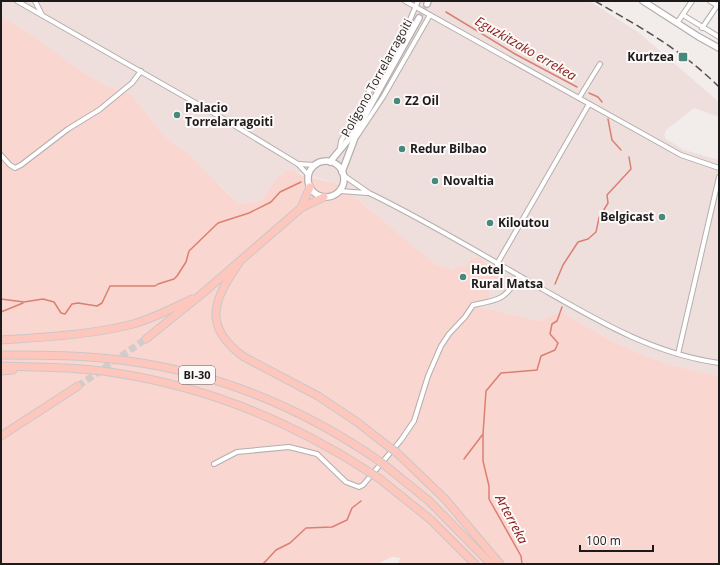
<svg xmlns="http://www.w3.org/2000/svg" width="720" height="565" viewBox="0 0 720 565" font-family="'Open Sans',sans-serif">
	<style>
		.built { fill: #eedfdd }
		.green { fill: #fad6d0 }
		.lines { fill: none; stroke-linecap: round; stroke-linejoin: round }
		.stream { stroke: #da8072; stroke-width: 1.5 }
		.secondary-tunnel { stroke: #d2cccc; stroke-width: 5.5; stroke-dasharray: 5.5 3; stroke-linecap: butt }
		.highway-tunnel { stroke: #d2cccc; stroke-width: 7; stroke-dasharray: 7 3.5; stroke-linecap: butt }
		.street-casing { stroke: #b4aead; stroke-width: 6 }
		.secondary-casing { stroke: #b4aead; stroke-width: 8 }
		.highway-casing { stroke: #c9c8c8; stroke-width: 9 }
		.street { stroke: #fff; stroke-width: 4 }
		.secondary { stroke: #fff; stroke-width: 5.5 }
		.highway { stroke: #fec7be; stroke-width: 7 }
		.rail { stroke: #524f4f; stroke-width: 1.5; stroke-dasharray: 8 4; stroke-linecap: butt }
		.highway-bridge-casing { stroke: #c9c8c8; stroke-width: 9; stroke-linecap: butt }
		.highway-bridge { stroke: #fec7be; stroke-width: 7 }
		.poi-dot { fill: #478a7d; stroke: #fef9f9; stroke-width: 1.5 }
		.labels { text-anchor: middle; stroke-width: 4; stroke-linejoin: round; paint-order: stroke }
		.shield { fill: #fef9f9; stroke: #605d5d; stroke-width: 1 }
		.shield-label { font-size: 11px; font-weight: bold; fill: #1c1a1a }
		.poi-label { font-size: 12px; font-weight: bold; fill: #1c1a1a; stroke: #fef9f9; text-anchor: start }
		.street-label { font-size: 12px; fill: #1c1a1a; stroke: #fef9f9 }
		.water-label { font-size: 13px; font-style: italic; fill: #83160f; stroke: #fef9f9 }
	</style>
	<rect width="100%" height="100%" fill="#f2eceb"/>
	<path class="built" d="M1,1h588l49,31 81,70v15l-25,-9 -28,22 -2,5 2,4 18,11 35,10v216l-49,-11 -29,-11 -29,-13 -49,-28 -12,2 -11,6 -65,-15 13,-10 5,-8 10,-11 -8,-4 -11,-13 -10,-3 -4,3 -5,7 -9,-1 -3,4 -18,-6 -96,-80 -50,-14 -7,3 -21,27 -22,4 -22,-22 -1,2 -25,-28 -26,-19 -34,-43 -26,-9 -42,-25 -36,-28 -22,-12 -4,-3z"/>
	<path class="green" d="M1,17l26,15 51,37 27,16 26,9 34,43 26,19 25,27v-1l23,22 22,-4 17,-23 9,-7 7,1 7,4 38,9 96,80 18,6 3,-4 9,1 6,-9 7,-1c11,4 13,18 25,20 -3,5 -9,8 -12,13 -3,5 -2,11 -7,15l-9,1 65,15 11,-6 12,-2 49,28 29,13 29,11 49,11v188h-321l2,-6 -8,-1 -15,7h-376z"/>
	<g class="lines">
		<g class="stream">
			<path d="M446,12l69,42 62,33"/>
			<path d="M589,93l9,4 4,5"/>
			<path d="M608,119l4,21 9,10"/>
			<path d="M555,284l8,-19 15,-23 10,-3 8,-7 3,-14 9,-15 -1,-8 24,-26 -2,-12"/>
			<path d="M1,299l23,3 19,-3 11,3 7,11 4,1 7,-10 6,-1 19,3 5,-3 8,-17h45l3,-2 16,-5 3,-3 9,-14 3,-11 29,-28 31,-10 22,-11 9,-10 21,-10"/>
			<path d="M1,312l22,-9"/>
			<path d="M483,435v26l6,25v13l32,57 1,8"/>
			<path d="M464,459l19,-25 3,-43 15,-18 36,-3 4,-14 14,-6 3,-7 -8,-9 2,-10 5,-3 5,-14"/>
			<path d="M263,564l13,-14 14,-7 16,-15 26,-1 15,-7 5,-12 9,-7"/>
		</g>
		<path class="secondary-tunnel" d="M419,18l8,-14"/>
		<path class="highway-tunnel" d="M78,386l68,-47"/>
		<g class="street-casing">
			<g id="street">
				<path d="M17,1l205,117 76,46 11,12"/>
				<path d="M35,1l7,14"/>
				<path d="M405,1l276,154 38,13"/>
				<path d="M710,1l8,5"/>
				<path d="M683,15l36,22"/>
				<path d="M677,23l15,-22"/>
				<path d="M702,28l17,-25"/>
				<path d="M579,98l21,-34"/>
				<path d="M357,136l26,-39 47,-82"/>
				<path d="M340,148l1,-7 68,-119 9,-21"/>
				<path d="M1,155l9,10 5,3 6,-3 47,-36 31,-19 33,-27 9,-12"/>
				<path d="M298,164l18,1"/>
				<path d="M343,175l26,18c60,29 117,64 175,97 56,32 110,64 175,73"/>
				<path d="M340,191l27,2"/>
				<path d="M497,264l92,-160"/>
				<path d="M678,354l41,-177"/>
				<path d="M214,464l23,-12 52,-5 28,7 29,28 13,5 4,-2 38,-45 13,-19 14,-45 13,-30 8,-12 16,-17 8,-12c26,-5 32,-5 46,-29"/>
			</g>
		</g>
		<g class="secondary-casing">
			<g id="secondary">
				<path d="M643,1l56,36 20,11"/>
				<path d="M427,4l1,-3"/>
				<circle cx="326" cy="179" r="18"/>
				<path d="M330,162l28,-34 61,-110"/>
				<path d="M342,172l15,-40"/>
			</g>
		</g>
		<g class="highway-casing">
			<g id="highway">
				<path d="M301,208l9,-21"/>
				<path d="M239,263c-25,36 -38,63 5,94l74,39 39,26 32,25"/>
				<path d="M146,339l57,-46 98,-85 23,-11"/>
				<path d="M1,340c43,-3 90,-5 132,-16 21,-6 40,-16 59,-25"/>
				<path d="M1,355c43,0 85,0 127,6 89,12 173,47 247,97"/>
				<path d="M1,366c38,1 77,1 115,7 90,14 174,48 250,97"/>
				<path d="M1,371l12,-1"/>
				<path d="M1,436l77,-50"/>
				<path d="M396,452l49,47 55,65"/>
				<path d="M387,467l42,34 62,63"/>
				<path d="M380,479l51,41 44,44"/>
			</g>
		</g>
		<use href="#street" class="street"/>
		<use href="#secondary" class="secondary"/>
		<use href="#highway" class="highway"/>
		<path class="rail" d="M595,1c45,26 87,49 124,86"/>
		<g class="highway-bridge-casing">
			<g id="highway-bridge">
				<path d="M389,447l7,5"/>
				<path d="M375,458l12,9"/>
				<path d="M366,470l14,9"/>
			</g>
		</g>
		<use href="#highway-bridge" class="highway-bridge"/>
	</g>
	<g class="poi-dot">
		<rect x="678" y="52" width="10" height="10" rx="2"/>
		<circle cx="397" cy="101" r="4"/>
		<circle cx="177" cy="115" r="4"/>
		<circle cx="402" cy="149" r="4"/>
		<circle cx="435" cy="181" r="4"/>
		<circle cx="662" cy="217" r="4"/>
		<circle cx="490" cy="223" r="4"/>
		<circle cx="463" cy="277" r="4"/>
	</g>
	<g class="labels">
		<rect class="shield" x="179" y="366" width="36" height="18" rx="3"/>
		<g class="shield-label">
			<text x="197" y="379">BI-30</text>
		</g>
		<g class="poi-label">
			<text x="674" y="61" text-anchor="end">Kurtzea</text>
			<text x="405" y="105">Z2 Oil</text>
			<text x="185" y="112">Palacio<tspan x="185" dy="14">Torrelarragoiti</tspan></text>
			<text x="410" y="153">Redur Bilbao</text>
			<text x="443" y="185">Novaltia</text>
			<text x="654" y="221" text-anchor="end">Belgicast</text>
			<text x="498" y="227">Kiloutou</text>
			<text x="471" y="274">Hotel<tspan x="471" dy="14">Rural Matsa</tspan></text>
		</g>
		<g class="street-label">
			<text transform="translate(377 78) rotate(-61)" y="4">Polígono Torrelarragoiti</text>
		</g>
		<g class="water-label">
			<text transform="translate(526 48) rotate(30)" y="5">Eguzkitzako errekea</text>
			<text transform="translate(512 519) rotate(62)" y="5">Arterreka</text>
		</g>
	</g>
	<rect width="720" height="565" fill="none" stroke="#1c1a1a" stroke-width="4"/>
	<path d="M580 545v6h73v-6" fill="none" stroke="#1c1a1a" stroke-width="2"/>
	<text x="586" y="545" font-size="12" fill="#1c1a1a" stroke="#fef9f9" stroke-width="3" paint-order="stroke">100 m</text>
</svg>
